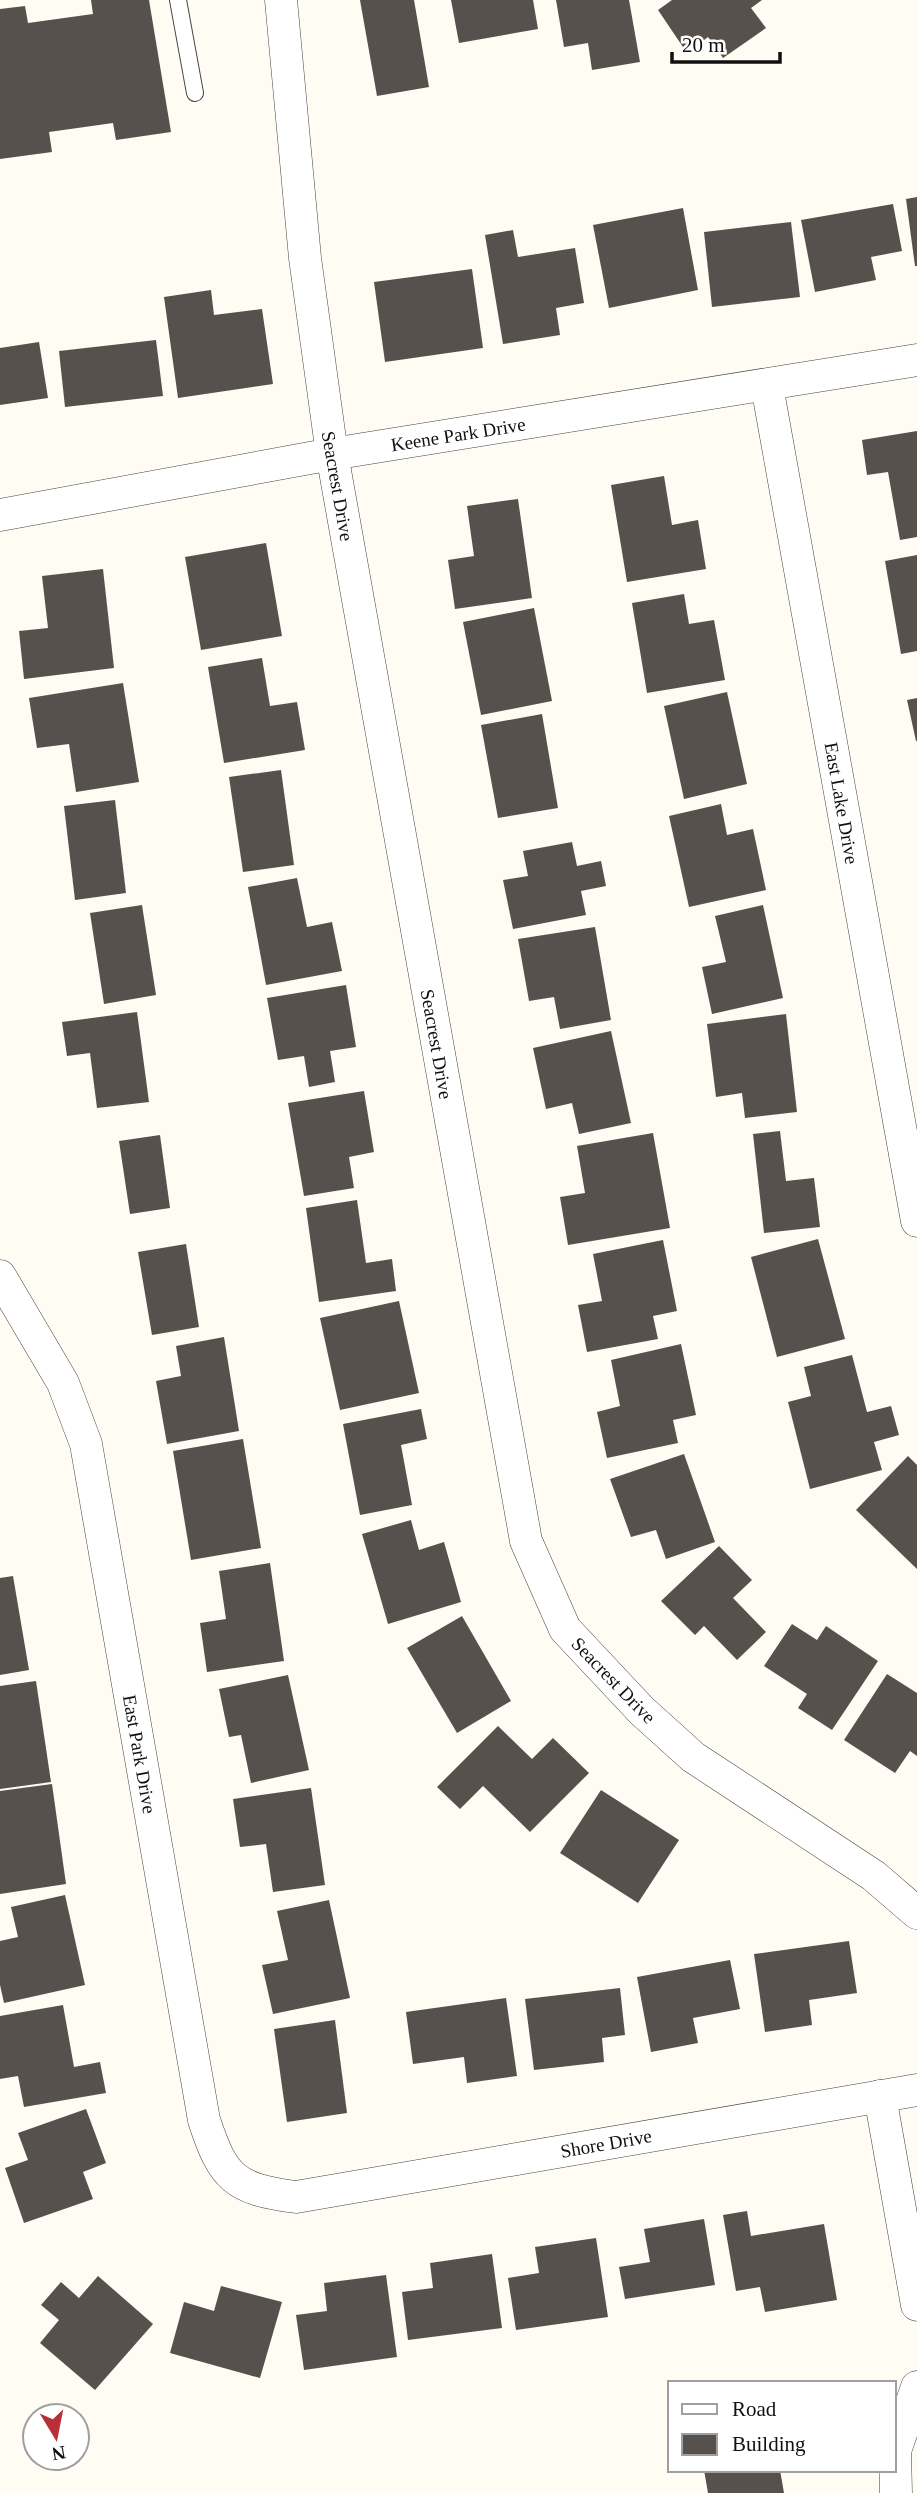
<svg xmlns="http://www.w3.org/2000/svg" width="917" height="2493" viewBox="0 0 917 2493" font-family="'Times New Roman',serif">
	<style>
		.building { fill: #57514d }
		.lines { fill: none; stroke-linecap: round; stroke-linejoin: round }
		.lane-casing { stroke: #434343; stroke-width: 18 }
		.street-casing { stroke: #434343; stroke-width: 33 }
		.lane { stroke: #fff; stroke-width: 16 }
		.street { stroke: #fff; stroke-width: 32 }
		.labels { text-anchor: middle; stroke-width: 7; stroke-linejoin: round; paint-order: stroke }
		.street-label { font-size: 19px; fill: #101010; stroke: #fff }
	</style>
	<rect width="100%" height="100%" fill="#fefcf3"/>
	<g class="building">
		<path d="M91,0h58l22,132 -55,8 -3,-17 -64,9 3,20 -52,7v-150l25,-3 3,17 65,-9z"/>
		<path d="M360,0h54l15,87 -52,9z"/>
		<path d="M451,0h82l5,29 -79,14z"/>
		<path d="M556,0h73l11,62 -48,8 -4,-27 -24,4z"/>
		<path d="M672,0h90l-11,8 15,20 -43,30 -15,-21 -21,16 -29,-43z"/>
		<path d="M917,197v69h-2l-9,-67z"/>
		<path d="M893,204l9,47 -31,6 5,23 -61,12 -14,-72z"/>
		<path d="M683,208l15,82 -89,18 -16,-83z"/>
		<path d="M791,222l9,75 -88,10 -8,-75z"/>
		<path d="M513,230l5,27 57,-9 9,55 -28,5 4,27 -57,9 -18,-109z"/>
		<path d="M472,269l11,79 -98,14 -11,-80z"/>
		<path d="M211,290l3,25 48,-6 11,75 -95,14 -14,-101z"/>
		<path d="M156,340l7,56 -98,11 -6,-56z"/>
		<path d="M39,342l9,56 -48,7v-57z"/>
		<path d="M917,431v106l-17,3 -12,-68 -21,3 -5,-35z"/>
		<path d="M664,476l8,49 26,-5 8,49 -79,13 -16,-97z"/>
		<path d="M518,499l14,99 -77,11 -7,-49 26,-4 -7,-50z"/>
		<path d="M266,543l16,93 -81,14 -16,-93z"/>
		<path d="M917,555v96l-16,3 -16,-93z"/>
		<path d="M103,569l11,99 -90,11 -5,-48 29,-3 -6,-52z"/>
		<path d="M684,594l5,30 25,-4 11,60 -78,13 -15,-90z"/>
		<path d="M534,608l18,93 -71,14 -18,-93z"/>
		<path d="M262,658l8,48 27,-4 8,48 -81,13 -16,-96z"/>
		<path d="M123,683l16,99 -63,10 -7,-48 -32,4 -8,-50z"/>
		<path d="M727,692l20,92 -63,15 -20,-93z"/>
		<path d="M917,698v43h-1l-9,-41z"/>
		<path d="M542,714l16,94 -60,10 -17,-93z"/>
		<path d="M281,770l13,95 -51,7 -14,-95z"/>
		<path d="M115,800l11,93 -51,7 -11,-94z"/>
		<path d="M721,804l6,31 26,-6 13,61 -77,17 -20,-91z"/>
		<path d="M572,842l5,24 24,-5 5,25 -25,5 5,24 -73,14 -10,-49 25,-4 -5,-25z"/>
		<path d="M297,878l10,49 25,-5 10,49 -76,14 -18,-98z"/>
		<path d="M142,905l14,90 -52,9 -14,-91z"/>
		<path d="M763,905l20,93 -71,16 -10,-47 24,-5 -11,-46z"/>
		<path d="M595,927l16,93 -51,9 -6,-32 -25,4 -11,-62z"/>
		<path d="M346,985l10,62 -26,4 5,31 -26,5 -5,-31 -26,4 -11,-62z"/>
		<path d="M137,1012l12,90 -52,6 -7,-55 -23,3 -5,-34z"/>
		<path d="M786,1014l11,98 -52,6 -3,-25 -26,4 -9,-73z"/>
		<path d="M611,1031l20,92 -52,11 -7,-31 -26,6 -13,-61z"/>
		<path d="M364,1091l10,61 -25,5 5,31 -50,8 -16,-93z"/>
		<path d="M780,1131l6,50 28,-3 6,49 -56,6 -11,-99z"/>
		<path d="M653,1133l17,95 -102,17 -8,-48 25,-4 -8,-47z"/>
		<path d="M160,1135l10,73 -40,6 -11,-73z"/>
		<path d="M357,1200l9,63 26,-4 4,32 -77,11 -13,-94z"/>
		<path d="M818,1239l27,100 -68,18 -26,-100z"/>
		<path d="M663,1240l14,71 -24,5 5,23 -71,13 -9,-47 24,-4 -9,-47z"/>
		<path d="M186,1244l13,83 -47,8 -14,-83z"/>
		<path d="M399,1301l20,92 -79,17 -20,-92z"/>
		<path d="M224,1337l15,94 -72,13 -11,-63 25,-5 -5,-30z"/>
		<path d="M681,1344l15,71 -23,5 5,23 -71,15 -10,-46 23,-6 -9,-46z"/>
		<path d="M852,1355l15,57 24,-6 8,29 -25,7 8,28 -72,19 -22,-87 23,-6 -7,-29z"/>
		<path d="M421,1409l6,30 -26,6 11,60 -52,10 -17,-91z"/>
		<path d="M243,1439l18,109 -70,12 -18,-109z"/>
		<path d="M684,1454l31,88 -49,17 -10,-29 -25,7 -21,-58z"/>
		<path d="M908,1456l9,9v104l-61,-59z"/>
		<path d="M411,1520l8,30 25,-8 17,60 -73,22 -26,-90z"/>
		<path d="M719,1546l33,34 -19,18 33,34 -29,28 -33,-34 -9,9 -34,-34z"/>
		<path d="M270,1563l14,98 -77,11 -7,-49 26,-4 -7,-48z"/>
		<path d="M13,1576l16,94 -29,5v-97z"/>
		<path d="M462,1616l49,85 -54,32 -50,-85z"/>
		<path d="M792,1624l25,16 9,-14 52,35 -46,69 -34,-22 9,-14 -43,-28z"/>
		<path d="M887,1674l30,19v63l-7,-5 -15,22 -51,-33z"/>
		<path d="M288,1675l21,95 -58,13 -10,-48 -12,2 -10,-48z"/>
		<path d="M36,1681l15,101 -51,7v-103z"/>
		<path d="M498,1726l34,33 21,-21 36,35 -59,59 -47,-46 -23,23 -23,-22z"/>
		<path d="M52,1784l14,100 -66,10v-103z"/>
		<path d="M311,1788l14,97 -52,7 -7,-48 -26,3 -7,-48z"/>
		<path d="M601,1790l78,50 -41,63 -78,-50z"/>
		<path d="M65,1895l20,90 -81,18 -4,-18v-44l18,-4 -7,-30z"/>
		<path d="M329,1900l21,98 -77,16 -11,-49 26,-5 -11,-49z"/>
		<path d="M849,1941l8,52 -48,7 3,25 -47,7 -11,-78z"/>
		<path d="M730,1960l10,49 -47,9 5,25 -47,9 -14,-75z"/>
		<path d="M620,1988l5,47 -23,3 2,24 -70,8 -9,-71z"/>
		<path d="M506,1998l11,78 -50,7 -3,-26 -51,7 -7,-52z"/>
		<path d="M63,2005l11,62 26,-5 6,31 -82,14 -6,-31 -18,3v-63z"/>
		<path d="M335,2020l12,93 -60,9 -13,-93z"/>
		<path d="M86,2109l20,54 -23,9 10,27 -69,24 -19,-55 23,-8 -10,-27z"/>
		<path d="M747,2211l4,25 73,-12 13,76 -72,12 -5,-25 -24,4 -13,-76z"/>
		<path d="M704,2219l11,66 -90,14 -6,-32 31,-5 -6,-33z"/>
		<path d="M596,2238l12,79 -92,13 -8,-52 31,-5 -4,-26z"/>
		<path d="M492,2254l10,74 -94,12 -6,-48 31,-4 -3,-25z"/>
		<path d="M386,2275l11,82 -93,13 -8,-55 31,-4 -3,-28z"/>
		<path d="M98,2276l55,48 -58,66 -55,-47 19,-23 -18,-15 20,-23 18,16z"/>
		<path d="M221,2286l61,16 -22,76 -90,-25 14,-51 30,9z"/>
		<path d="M704,2470h76l4,23h-76z"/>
	</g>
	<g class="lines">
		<g class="lane-casing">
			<path id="lane" d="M178,0l17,93"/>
		</g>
		<g class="street-casing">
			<g id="street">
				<path d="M281,0l24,258 27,196 194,1087 39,88 77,82 51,46 181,119 43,37"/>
				<path d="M767,386l150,835"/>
				<path d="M0,515l332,-61 585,-94"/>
				<path d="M0,1276l63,107 23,61 118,676c19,58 30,69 92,77l621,-107"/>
				<path d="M880,2096l37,209"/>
				<path d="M896,2493l-1,-42 22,-64"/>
			</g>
		</g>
		<use href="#lane" class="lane"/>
		<use href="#street" class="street"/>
	</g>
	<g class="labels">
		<g class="street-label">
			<text transform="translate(458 434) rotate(-9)" y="7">Keene Park Drive</text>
			<text transform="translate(338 486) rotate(80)" y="7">Seacrest Drive</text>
			<text transform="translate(842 803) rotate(80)" y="7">East Lake Drive</text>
			<text transform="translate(437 1044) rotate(80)" y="7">Seacrest Drive</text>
			<text transform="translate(614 1680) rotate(46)" y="7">Seacrest Drive</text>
			<text transform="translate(140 1754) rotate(80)" y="7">East Park Drive</text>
			<text transform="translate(606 2143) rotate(-10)" y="7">Shore Drive</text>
		</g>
	</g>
	<rect x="668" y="2381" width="228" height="91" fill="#ffffff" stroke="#9f9f9f" stroke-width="2"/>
	<rect x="682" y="2404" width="35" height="10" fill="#ffffff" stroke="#9f9f9f" stroke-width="2"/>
	<text x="732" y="2416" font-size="21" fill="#101010">Road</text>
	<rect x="682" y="2434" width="35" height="21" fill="#57514d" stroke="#9f9f9f" stroke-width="2"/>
	<text x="732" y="2451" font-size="21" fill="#101010">Building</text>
	<g transform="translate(56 2437) rotate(170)"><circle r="33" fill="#ffffff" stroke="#9f9f9f" stroke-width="2"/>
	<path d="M0-5L12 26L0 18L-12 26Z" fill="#b63139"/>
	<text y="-10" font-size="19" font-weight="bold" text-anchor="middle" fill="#101010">N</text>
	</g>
	<path d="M672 52v10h108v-10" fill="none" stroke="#101010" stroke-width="3.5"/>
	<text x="682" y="52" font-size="21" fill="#101010" stroke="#ffffff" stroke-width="5" paint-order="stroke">20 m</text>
</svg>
